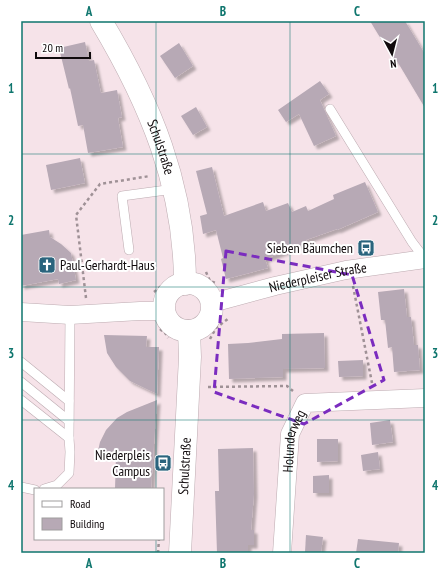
<svg xmlns="http://www.w3.org/2000/svg" width="446" height="574" viewBox="0 0 446 574" font-family="'PT Sans Narrow',sans-serif">
	<style>
		.building { fill: #b7a9b5; filter: url(#shadow) }
		.lines { fill: none; stroke-linecap: round; stroke-linejoin: round }
		.service-casing { stroke: #bdabb1; stroke-width: 10 }
		.minor-casing { stroke: #bdabb1; stroke-width: 19 }
		.tertiary-casing { stroke: #bdabb1; stroke-width: 23 }
		.path { stroke: #9f9196; stroke-width: 2.5; stroke-dasharray: 3 3; stroke-linecap: butt }
		.service { stroke: #fff; stroke-width: 9 }
		.minor { stroke: #fff; stroke-width: 18 }
		.tertiary { stroke: #fff; stroke-width: 22 }
		.marked { fill: none; stroke: #7b2cbf; stroke-width: 3; stroke-dasharray: 8 5; stroke-linejoin: round }
		.grid { fill: none; stroke: #0f766e; stroke-width: 1; stroke-opacity: 0.55 }
		.labels { text-anchor: middle; stroke-width: 4; stroke-linejoin: round; paint-order: stroke }
		.street-label { font-size: 14px; fill: #100a0c; stroke: #fff }
		.poi-label { font-size: 14px; fill: #100a0c; stroke: #fff; text-anchor: end }
		.neatline { fill: none; stroke: #0f766e; stroke-width: 1.5 }
		.grid-label { font-size: 13px; text-anchor: middle; font-weight: bold; fill: #0f766e }
	</style>
	<defs>
		<filter id="shadow"><feDropShadow dx="3.5" dy="3.5" stdDeviation="1" flood-color="#0004"/></filter>
	</defs>
	<rect width="100%" height="100%" fill="#f6e3e9"/>
	<g class="building">
		<path d="M370,21h35l20,33v54l-28,-47 -2,1z"/>
		<path d="M85,42l4,19 5,-1 7,33 16,-3 5,27 -4,1 5,29 -35,6 -5,-28 -5,1 -8,-38 -1,1 -10,-41z"/>
		<path d="M179,43l14,23 -18,12 -15,-22z"/>
		<path d="M320,81l9,13 -9,6 16,36 -22,10 -15,-32 -13,8 -8,-12z"/>
		<path d="M196,107l11,20 -14,8 -12,-19z"/>
		<path d="M80,158l5,25 -34,7 -5,-25z"/>
		<path d="M212,167l12,49 39,-14 3,9 22,-8 4,9 14,-6 2,5 26,-12 -1,-4 32,-13 13,30 -41,18v-1l-31,11 1,3 -42,16 3,9 -42,11 -5,-20 2,-1 -7,-28 -13,4 -3,-18 7,-2 -11,-43z"/>
		<path d="M49,230l1,7 11,7 10,9 5,27 -17,4 -1,-5 -37,7v-51z"/>
		<path d="M404,289l3,28h4l3,28h4l2,25 -26,2 -2,-25 -4,1 -3,-28h-4l-3,-28z"/>
		<path d="M324,333l1,35 -42,1v8l-54,2 -1,-35 20,-1 34,-4v-5z"/>
		<path d="M104,335l43,1 -1,11h13l-2,47 -27,-13 -14,-14 -9,-14z"/>
		<path d="M363,360v16l-24,1 -1,-16z"/>
		<path d="M157,400l-6,89h-36l1,-33 -19,-1 3,-13 6,-12 11,-12 10,-6z"/>
		<path d="M390,420l3,22 -21,3 -2,-22z"/>
		<path d="M317,439h21v22l-21,1z"/>
		<path d="M253,448l1,46 -3,36h3v15h-6v8h-31l-2,-62h4l-1,-42z"/>
		<path d="M378,452l2,17 -17,2 -2,-16z"/>
		<path d="M329,475v18h-16v-17z"/>
		<path d="M306,535l17,2 -2,16 -16,-1z"/>
		<path d="M358,539l41,4 -1,10h-42z"/>
	</g>
	<g class="lines">
		<g class="service-casing">
			<g id="service">
				<path d="M330,109l82,133 13,17"/>
				<path d="M129,250l-7,-54 52,-7"/>
				<path d="M21,362l48,39"/>
				<path d="M21,382l48,39"/>
				<path d="M21,400l48,38"/>
				<path d="M21,487l14,3"/>
				<path d="M44,489l13,-4 12,-12 1,-21 -1,-14 1,-123"/>
			</g>
		</g>
		<g class="minor-casing">
			<g id="minor">
				<path id="s1" d="M212,303l63,-17 71,-16 79,-11"/>
				<path d="M21,312l49,3 70,-4h25"/>
				<path id="s2" d="M282,553l8,-119 15,-31 120,-5"/>
			</g>
		</g>
		<g class="tertiary-casing">
			<g id="tertiary">
				<path id="s3" d="M101,21c49,82 84,165 84,263"/>
				<circle cx="188" cy="307" r="24"/>
				<path id="s4" d="M180,553l10,-196 -1,-26"/>
			</g>
		</g>
		<g class="path">
			<path d="M206,272l4,9 6,2"/>
			<path d="M353,286l19,97"/>
			<path d="M154,292l11,-9"/>
			<path d="M86,298l-10,-83 24,-31 50,-8"/>
			<path d="M160,329l6,5 2,4"/>
			<path d="M210,339l6,-11 13,-10"/>
			<path d="M208,387l79,-1 6,5"/>
			<path d="M158,553l1,-14"/>
		</g>
		<use href="#service" class="service"/>
		<use href="#minor" class="minor"/>
		<use href="#tertiary" class="tertiary"/>
	</g>
	<path class="marked" d="M226,251l126,24 32,105 -80,44 -90,-32z"/>
	<path class="grid" d="M156,21v468M290,21v532M21,154h404M21,287h404M21,420h404M156,539v14"/>
	<defs>
		<g id="bus-square" transform="scale(0.9)"><rect x="-9" y="-9" width="18" height="18" rx="4" fill="#2a647d" stroke="#fff"/><path d="M-5-6H5V4H4V6H2V4H-2V6H-4V4H-5ZM-3.5-4V0h7V-4ZM-3.5 1.2v1.5H-2V1.2ZM2 1.2v1.5H3.5V1.2Z" fill="#fff"/></g>
		<g id="church-square" transform="scale(0.9)"><rect x="-9" y="-9" width="18" height="18" rx="4" fill="#2a647d" stroke="#fff"/><path d="M-1.2-6h2.4v3.5h3.3v2.4h-3.3V6h-2.4V-.1h-3.3v-2.4h3.3Z" fill="#fff"/></g>
	</defs>
	<g fill-rule="evenodd">
		<use href="#bus-square" x="366" y="248"/>
		<use href="#church-square" x="47" y="265"/>
		<use href="#bus-square" x="163" y="463"/>
	</g>
	<g class="labels">
		<g class="street-label">
			<text dy="5" stroke="none"><textPath href="#s3" startOffset="140">Schulstraße</textPath></text>
			<text dy="5" stroke="none"><textPath href="#s1" startOffset="109">Niederpleiser Straße</textPath></text>
			<text dy="5" stroke="none"><textPath href="#s2" startOffset="113">Holunderweg</textPath></text>
			<text dy="5" stroke="none"><textPath href="#s4" startOffset="87">Schulstraße</textPath></text>
		</g>
		<g class="poi-label">
			<text x="353" y="253">Sieben Bäumchen</text>
			<text x="60" y="270" text-anchor="start">Paul-Gerhardt-Haus</text>
			<text x="150" y="460">Niederpleis<tspan x="150" dy="16">Campus</tspan></text>
		</g>
	</g>
	<rect width="446" height="574" fill="none" stroke="#ffffff" stroke-width="44"/>
	<rect x="34" y="488" width="130" height="52" fill="#ffffff" stroke="#9f9d9e"/>
	<rect x="42" y="501" width="20" height="6" fill="#ffffff" stroke="#9f9d9e"/>
	<text x="70" y="508" font-size="12" fill="#100a0c">Road</text>
	<rect x="42" y="518" width="20" height="12" fill="#b7a9b5" stroke="#9f9d9e"/>
	<text x="70" y="528" font-size="12" fill="#100a0c">Building</text>
	<g transform="translate(392 54) rotate(173)" stroke="#ffffff" stroke-width="3" paint-order="stroke">
	<path d="M0-3L7 15L0 10L-7 15Z" fill="#100a0c"/>
	<text y="-6" font-size="11" font-weight="bold" text-anchor="middle" fill="#100a0c">N</text>
	</g>
	<path d="M36 52v6h54v-6" fill="none" stroke="#100a0c" stroke-width="2"/>
	<text x="42" y="52" font-size="12" fill="#100a0c" stroke="#ffffff" stroke-width="3" paint-order="stroke">20 m</text>
	<rect x="22" y="22" width="402" height="530" class="neatline"/>
	<g class="grid-label">
		<text x="89" y="16">A</text>
		<text x="223" y="16">B</text>
		<text x="357" y="16">C</text>
		<text x="11" y="93">1</text>
		<text x="435" y="93">1</text>
		<text x="11" y="225">2</text>
		<text x="435" y="225">2</text>
		<text x="11" y="358">3</text>
		<text x="435" y="358">3</text>
		<text x="11" y="490">4</text>
		<text x="435" y="490">4</text>
		<text x="89" y="568">A</text>
		<text x="223" y="568">B</text>
		<text x="357" y="568">C</text>
	</g>
</svg>
